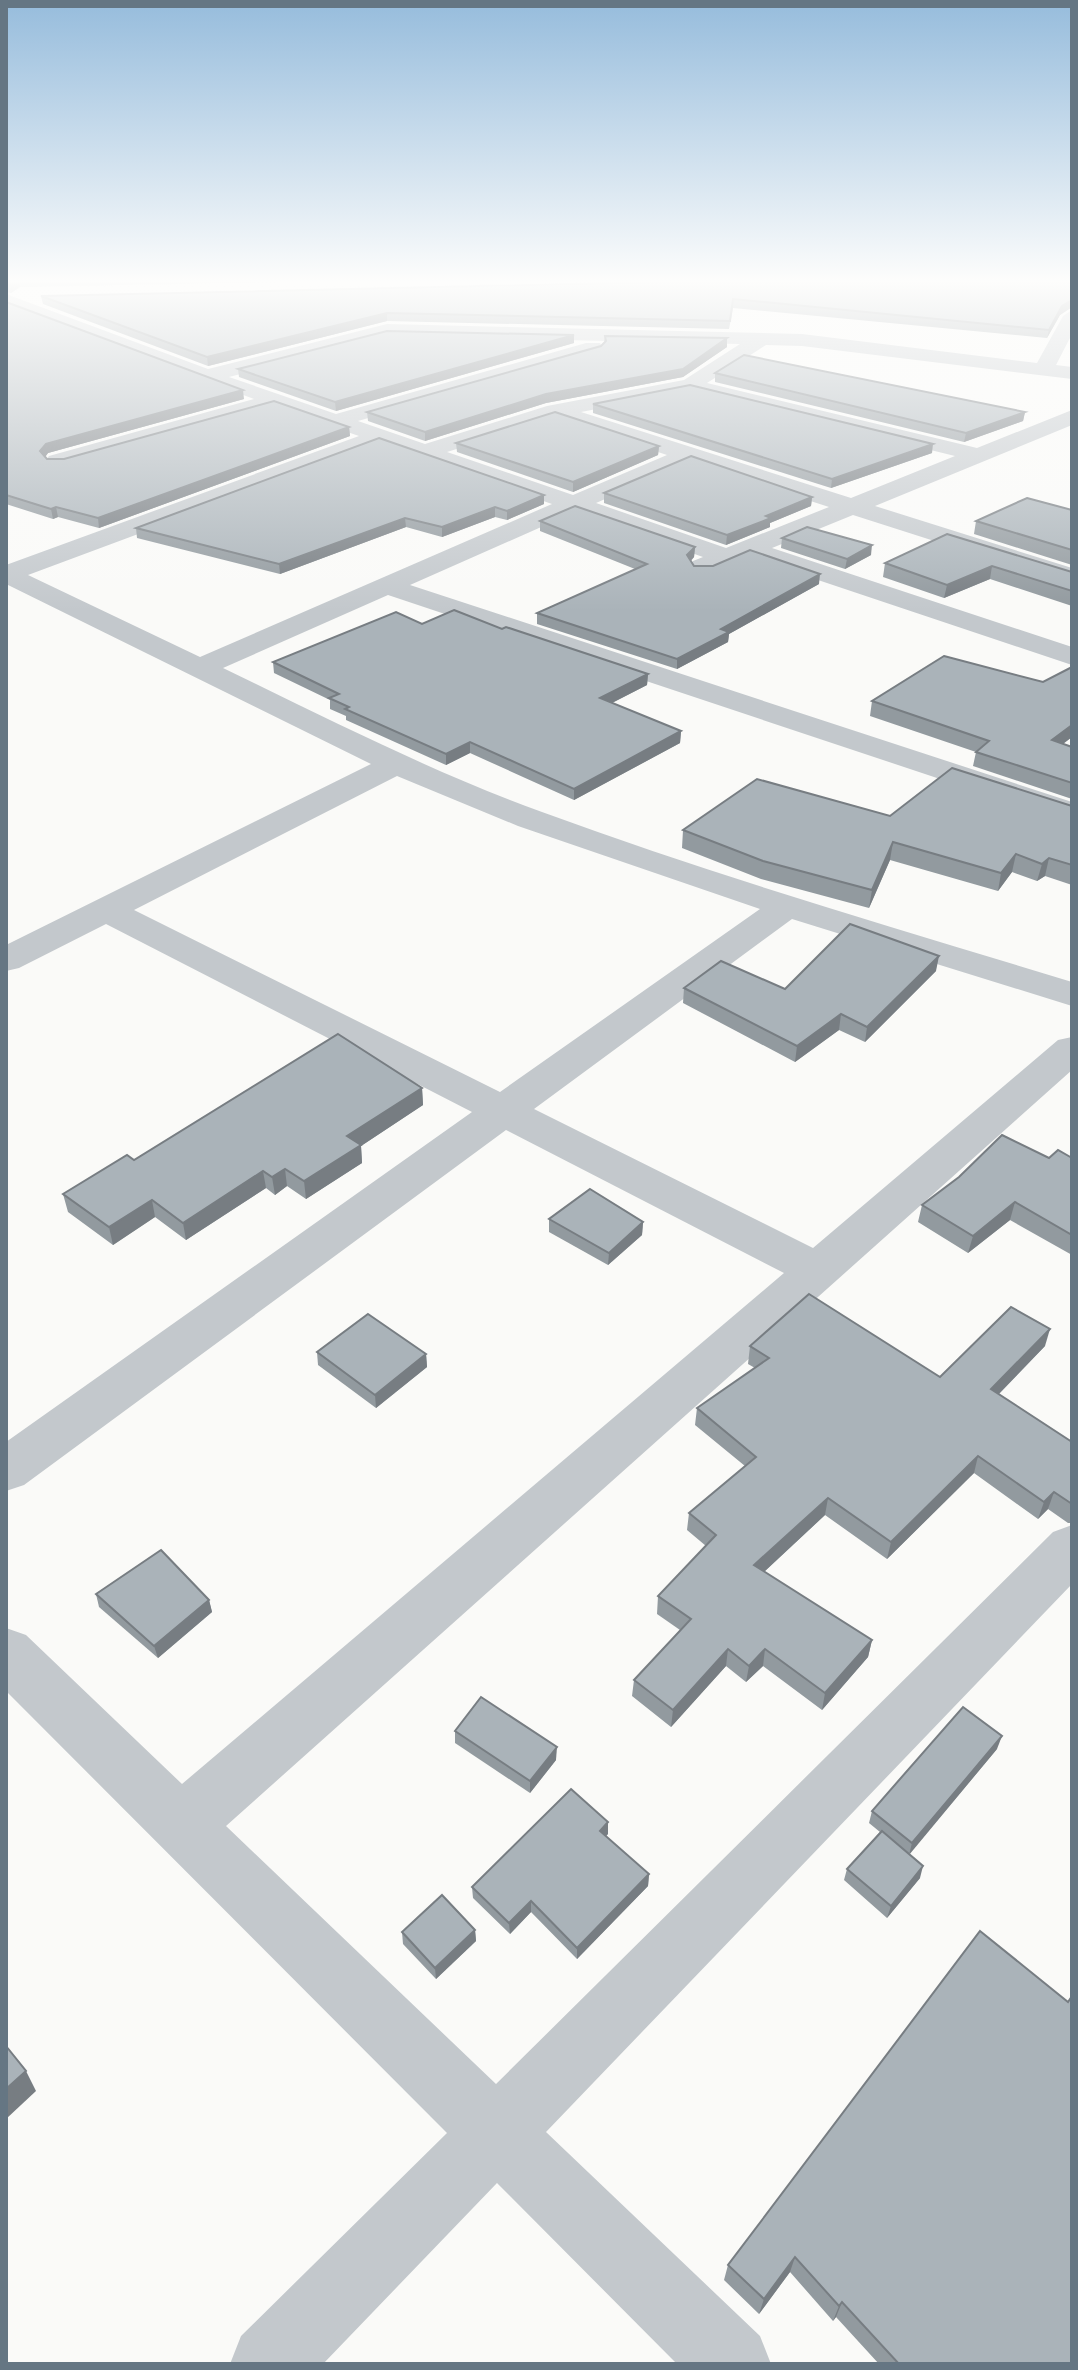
<svg xmlns="http://www.w3.org/2000/svg" width="1078" height="2370" viewBox="0 0 1078 2370" font-family="'Roboto Condensed',sans-serif">
	<style>
		.lines { fill: none; stroke-linecap: round; stroke-linejoin: round }
		.minor { fill: #c3c8cc; fill-rule: evenodd }
		.wall { fill: #929a9f }
		.shaded-wall { fill: #777d82 }
		.building { fill: #aab3b9; stroke: #777d82; stroke-width: 2 }
	</style>
	<rect width="100%" height="100%" fill="#fafaf8"/>
	<g class="lines">
		<path class="minor" d="M6,294l202,75 179,-45 415,10 235,29 26,-47 9,-6v24l-16,31 16,2v12l-270,-33 -36,-1 -59,38 270,65 95,-38v15l-197,81 197,62v17l-219,-70 -81,33 300,99v18l-323,-108 -38,16h-18l-4,-6 4,-6 10,-4 -128,-45 -165,73 662,217v21l-684,-228 -165,73c105,51 209,104 319,144 174,64 353,116 530,170v24l-280,-87 -258,190 279,139 245,-208 14,-3v33l-846,756 270,258 557,-552 19,-7v59l-526,548 214,204 11,28h-94l-180,-181 -174,181h-93l11,-28 206,-203 -441,-442v-63l20,7 156,149 602,-511 -278,-143 -482,355 -18,6v-49l466,-330 -366,-188 -87,44 -13,3v-26l365,-181 -365,-180v-19l353,-129 -84,-29 -210,59h-16l-4,-5 4,-5 205,-57 -248,-93zM387,336l353,8 -56,36 -137,26 -122,38 -67,-23 242,-70 3,-4 -3,-4h-14l-250,71 -107,-37zM690,391l265,65 -104,42 -270,-86zM555,418l112,37 -94,40 -126,-43zM380,444l172,60 -352,153 -172,-82zM690,462l139,45 -103,41 -130,-45zM397,776l121,50 242,83 -260,183 -366,-182z"/>
	</g>
	<g class="wall">
		<path d="M6,280h378l-364,7 -9,6 -5,-1z"/>
		<path d="M1072,280v27l-12,8 -13,23 -314,-30 -4,21 -342,-8 -179,45 -165,-62 -2,-8z"/>
		<path d="M6,302l238,97 -196,54 -3,4 2,2h17l285,-32 1,9 -251,92 -41,-11 -5,2 -47,-15z"/>
		<path d="M605,336l122,2v9l-44,30 -137,26 -121,38 -57,-20 -1,-9 234,-66 3,-4z"/>
		<path d="M574,343l-238,68 -97,-34 -1,-8z"/>
		<path d="M715,373l310,39 -2,9 -59,21 -249,-60z"/>
		<path d="M593,404l339,49 -101,35 -238,-75z"/>
		<path d="M456,443l203,3 -1,9 -85,37 -116,-40z"/>
		<path d="M604,493l208,4 -1,9 -41,17v4l-44,18 -122,-42z"/>
		<path d="M544,504l-37,16 -12,-3 -53,20 -36,-10 -126,47 -143,-36 -1,-10z"/>
		<path d="M1072,510v55l-98,-31 2,-13z"/>
		<path d="M540,521l155,26 -1,10 -3,4 3,5 125,18 -90,50 -1,8 -51,27 -140,-45v-11l98,-44 -95,-38z"/>
		<path d="M947,534l125,38v34l-82,-27 -46,19 -61,-21 2,-14z"/>
		<path d="M782,538l89,17 -26,14 -64,-21z"/>
		<path d="M422,624l226,50 -1,11 -35,18 69,28 -1,12 -106,57 -104,-47 -24,12 -100,-45v-4l-16,-7v-9l-56,-27 -1,-11z"/>
		<path d="M1072,667v70l-9,7 9,3v52l-99,-33 3,-14 -106,-36 2,-15 171,-19z"/>
		<path d="M1072,806v79l-27,-9 -8,5 -25,-9 -14,19 -108,-31 -21,48 -108,-29 -79,-31 1,-18 207,-14z"/>
		<path d="M936,971l-71,71 -26,-12 -44,32 -112,-59 1,-15 101,1z"/>
		<path d="M422,1088l1,17 -62,41 1,17 -56,36 -19,-13 -12,9 -9,-7 -80,52 -31,-23 -42,28 -45,-33 -5,-18 71,-34z"/>
		<path d="M1049,1158h23v97l-62,-35 -42,33 -50,-31 4,-17z"/>
		<path d="M549,1219l94,3 -1,13 -34,30 -59,-33z"/>
		<path d="M750,1346l190,31 105,-31 -46,48 73,48v81h-4l-20,-14 -10,10 -64,-46 -87,86 -62,-44 -61,57 108,68 -4,17 -46,53 -59,-44 -17,16 -20,-16 -55,61 -39,-31 2,-16 46,-50 -23,-16 1,-18 48,-50 -19,-16 2,-17 56,-47 -50,-41 2,-17 58,-40 -7,-4z"/>
		<path d="M317,1352l109,2 1,13 -51,41 -58,-43z"/>
		<path d="M96,1594l113,6 3,12 -54,46 -59,-51z"/>
		<path d="M455,1731l101,29 -26,33 -75,-50z"/>
		<path d="M997,1749l-88,105 11,24 -33,40 -43,-38 3,-11 33,-37 -11,-9 3,-12z"/>
		<path d="M608,1834l-2,2 43,38 -1,12 -71,73 -46,-47 -21,22 -37,-36 -1,-11z"/>
		<path d="M475,1930l1,11 -40,38 -33,-35 -1,-12z"/>
		<path d="M980,1931l92,433h-193l-43,-47 -3,4 -43,-49 -31,42 -35,-34 4,-15z"/>
	</g>
	<g class="shaded-wall">
		<path d="M19,280l1,7 -9,6 -2,-8z"/>
		<path d="M1072,300v7l-12,8 -13,23 2,-8 13,-24z"/>
		<path d="M387,313v8l-179,45 -1,-9z"/>
		<path d="M574,335v8l-238,68 -1,-9z"/>
		<path d="M727,338v9l-44,30 -137,26 -121,38v-9z"/>
		<path d="M243,390l1,9 -196,54 -6,8 -2,-10 6,-7z"/>
		<path d="M1025,412l-2,9 -59,21 2,-9z"/>
		<path d="M349,427l1,9 -251,92 -1,-10z"/>
		<path d="M933,444l-1,9 -101,35 1,-9z"/>
		<path d="M659,446l-1,9 -85,37v-10z"/>
		<path d="M544,495v9l-37,16v-9z"/>
		<path d="M812,497l-1,9 -41,17v4l-44,18 1,-10 39,-19z"/>
		<path d="M56,507l2,10 -5,2 -2,-10z"/>
		<path d="M495,507v10l-53,20v-10z"/>
		<path d="M405,518l1,9 -126,47 -1,-10z"/>
		<path d="M872,545l-1,10 -26,14 2,-10z"/>
		<path d="M695,547l-1,10 -8,8 1,-10z"/>
		<path d="M992,566l-2,13 -46,19 3,-13z"/>
		<path d="M820,574l-1,10 -90,50 -1,8 -51,27v-10l44,-30z"/>
		<path d="M648,674l-1,11 -47,24v-11z"/>
		<path d="M1072,725v12l-23,17 3,-14z"/>
		<path d="M681,731l-1,12 -106,57v-11z"/>
		<path d="M470,742v11l-24,12v-11z"/>
		<path d="M893,842l-3,18 -21,48 3,-18z"/>
		<path d="M1016,854l-4,18 -14,19 3,-18z"/>
		<path d="M1049,858l-4,18 -8,5 5,-17z"/>
		<path d="M939,956l-3,15 -71,71 2,-15z"/>
		<path d="M841,1014l-2,16 -44,32 2,-16z"/>
		<path d="M422,1088l1,17 -62,41 1,17 -56,36 -2,-18 43,-45z"/>
		<path d="M285,1169l2,17 -12,9 -3,-18z"/>
		<path d="M263,1171l3,17 -80,52 -3,-17z"/>
		<path d="M152,1200l3,17 -42,28 -4,-18z"/>
		<path d="M1015,1202l-5,18 -42,33 5,-17z"/>
		<path d="M643,1222l-1,13 -34,30 1,-12z"/>
		<path d="M1050,1329l-5,17 -59,61 5,-18z"/>
		<path d="M426,1354l1,13 -51,41 -1,-13z"/>
		<path d="M978,1456l-4,17 -87,86 4,-17z"/>
		<path d="M1054,1492l-6,17 -10,10 6,-17z"/>
		<path d="M828,1498l-3,17 -73,68 2,-18z"/>
		<path d="M209,1600l3,12 -54,46 -4,-12z"/>
		<path d="M872,1640l-4,17 -46,53 3,-17z"/>
		<path d="M728,1649l-2,17 -55,61 2,-17z"/>
		<path d="M765,1649l-2,17 -17,16 3,-16z"/>
		<path d="M1002,1736l-5,13 -88,106 3,-12z"/>
		<path d="M557,1747l-1,13 -26,33v-12z"/>
		<path d="M608,1822v12l-8,8v-11z"/>
		<path d="M923,1866l-3,12 -33,40 4,-12z"/>
		<path d="M649,1874l-1,12 -71,73v-11z"/>
		<path d="M531,1901v11l-21,22 -1,-11z"/>
		<path d="M475,1930l1,11 -40,38 -1,-11z"/>
		<path d="M26,2071l10,20 -30,28v-30z"/>
		<path d="M795,2257l-5,15 -31,42 5,-15z"/>
		<path d="M842,2302l-6,15 -3,4 6,-15z"/>
	</g>
	<g class="building">
		<path d="M6,280h11l-8,5 -3,-1z"/>
		<path d="M747,280h325v20l-10,6 -13,24 -316,-31 -3,22 -343,-8 -180,44 -166,-61z"/>
		<path d="M6,302l237,88 -197,54 -6,7 7,8h17l210,-58 75,26 -251,91 -42,-11 -5,2 -45,-14z"/>
		<path d="M387,331l187,4 -239,67 -97,-33z"/>
		<path d="M605,336l122,2 -44,31 -137,25 -121,38 -58,-20 234,-66 5,-5z"/>
		<path d="M744,355l281,57 -59,21 -251,-60z"/>
		<path d="M690,385l243,59 -101,35 -239,-75z"/>
		<path d="M555,412l104,34 -86,36 -117,-39z"/>
		<path d="M379,438l165,57 -37,16 -12,-4 -53,20 -37,-9 -126,46 -143,-36z"/>
		<path d="M691,456l121,41 -46,19 5,2 -44,17 -123,-42z"/>
		<path d="M1027,498l45,12v40l-96,-29z"/>
		<path d="M575,506l120,41 -8,8 7,11h19l37,-16 70,24 -99,55 8,3 -52,27 -140,-46 110,-49 -107,-43z"/>
		<path d="M807,527l65,18 -25,14 -65,-21z"/>
		<path d="M947,534l125,38v19l-80,-25 -45,19 -62,-22z"/>
		<path d="M454,610l48,19 4,-2 142,47 -48,24 81,33 -107,58 -104,-47 -24,12 -101,-45 4,-2 -20,-9 10,-4 -66,-32 123,-50 26,12z"/>
		<path d="M944,656l99,26 29,-15v58l-20,15 20,7v36l-96,-31 13,-11 -117,-40z"/>
		<path d="M952,768l120,38v59l-23,-7 -7,6 -26,-10 -15,19 -108,-31 -21,48 -109,-29 -80,-31 74,-51 133,37z"/>
		<path d="M850,924l89,32 -72,71 -26,-13 -44,32 -113,-58 37,-27 64,28z"/>
		<path d="M338,1034l84,54 -75,48 14,9 -57,36 -19,-12 -13,8 -9,-6 -80,52 -31,-23 -43,27 -46,-33 64,-39 7,5z"/>
		<path d="M1002,1135l47,23 9,-8 14,8v77l-57,-33 -42,34 -51,-31 37,-28z"/>
		<path d="M590,1189l53,33 -34,31 -60,-34z"/>
		<path d="M809,1294l131,83 71,-70 39,22 -59,60 81,53v62l-18,-12 -10,10 -66,-46 -87,86 -63,-44 -74,67 118,75 -47,53 -60,-44 -16,17 -21,-17 -55,61 -39,-30 57,-61 -33,-23 58,-61 -27,-22 67,-56 -59,-49 72,-50 -19,-12z"/>
		<path d="M368,1314l58,40 -51,41 -58,-43z"/>
		<path d="M161,1550l48,50 -55,46 -58,-52z"/>
		<path d="M481,1697l76,50 -27,34 -75,-50z"/>
		<path d="M963,1707l39,29 -90,107 -40,-32z"/>
		<path d="M571,1789l37,33 -8,9 49,43 -72,74 -46,-47 -22,22 -37,-36z"/>
		<path d="M882,1831l41,35 -32,40 -44,-37z"/>
		<path d="M442,1895l33,35 -40,38 -33,-36z"/>
		<path d="M980,1931l88,71 4,-6v368h-173l-57,-62 -3,4 -44,-49 -31,42 -36,-34z"/>
		<path d="M6,2046l20,25 -20,18z"/>
	</g>
	<linearGradient id="sky" x2="0" y2="1"><stop stop-color="#96bcdc"/><stop offset="0.46" stop-color="#fdfdfc"/><stop offset="1" stop-color="#fdfdfc" stop-opacity="0"/></linearGradient>
	<rect width="1078" height="611" fill="url(#sky)"/>
	<rect width="1078" height="2370" fill="none" stroke="#657683" stroke-width="16"/>
</svg>
